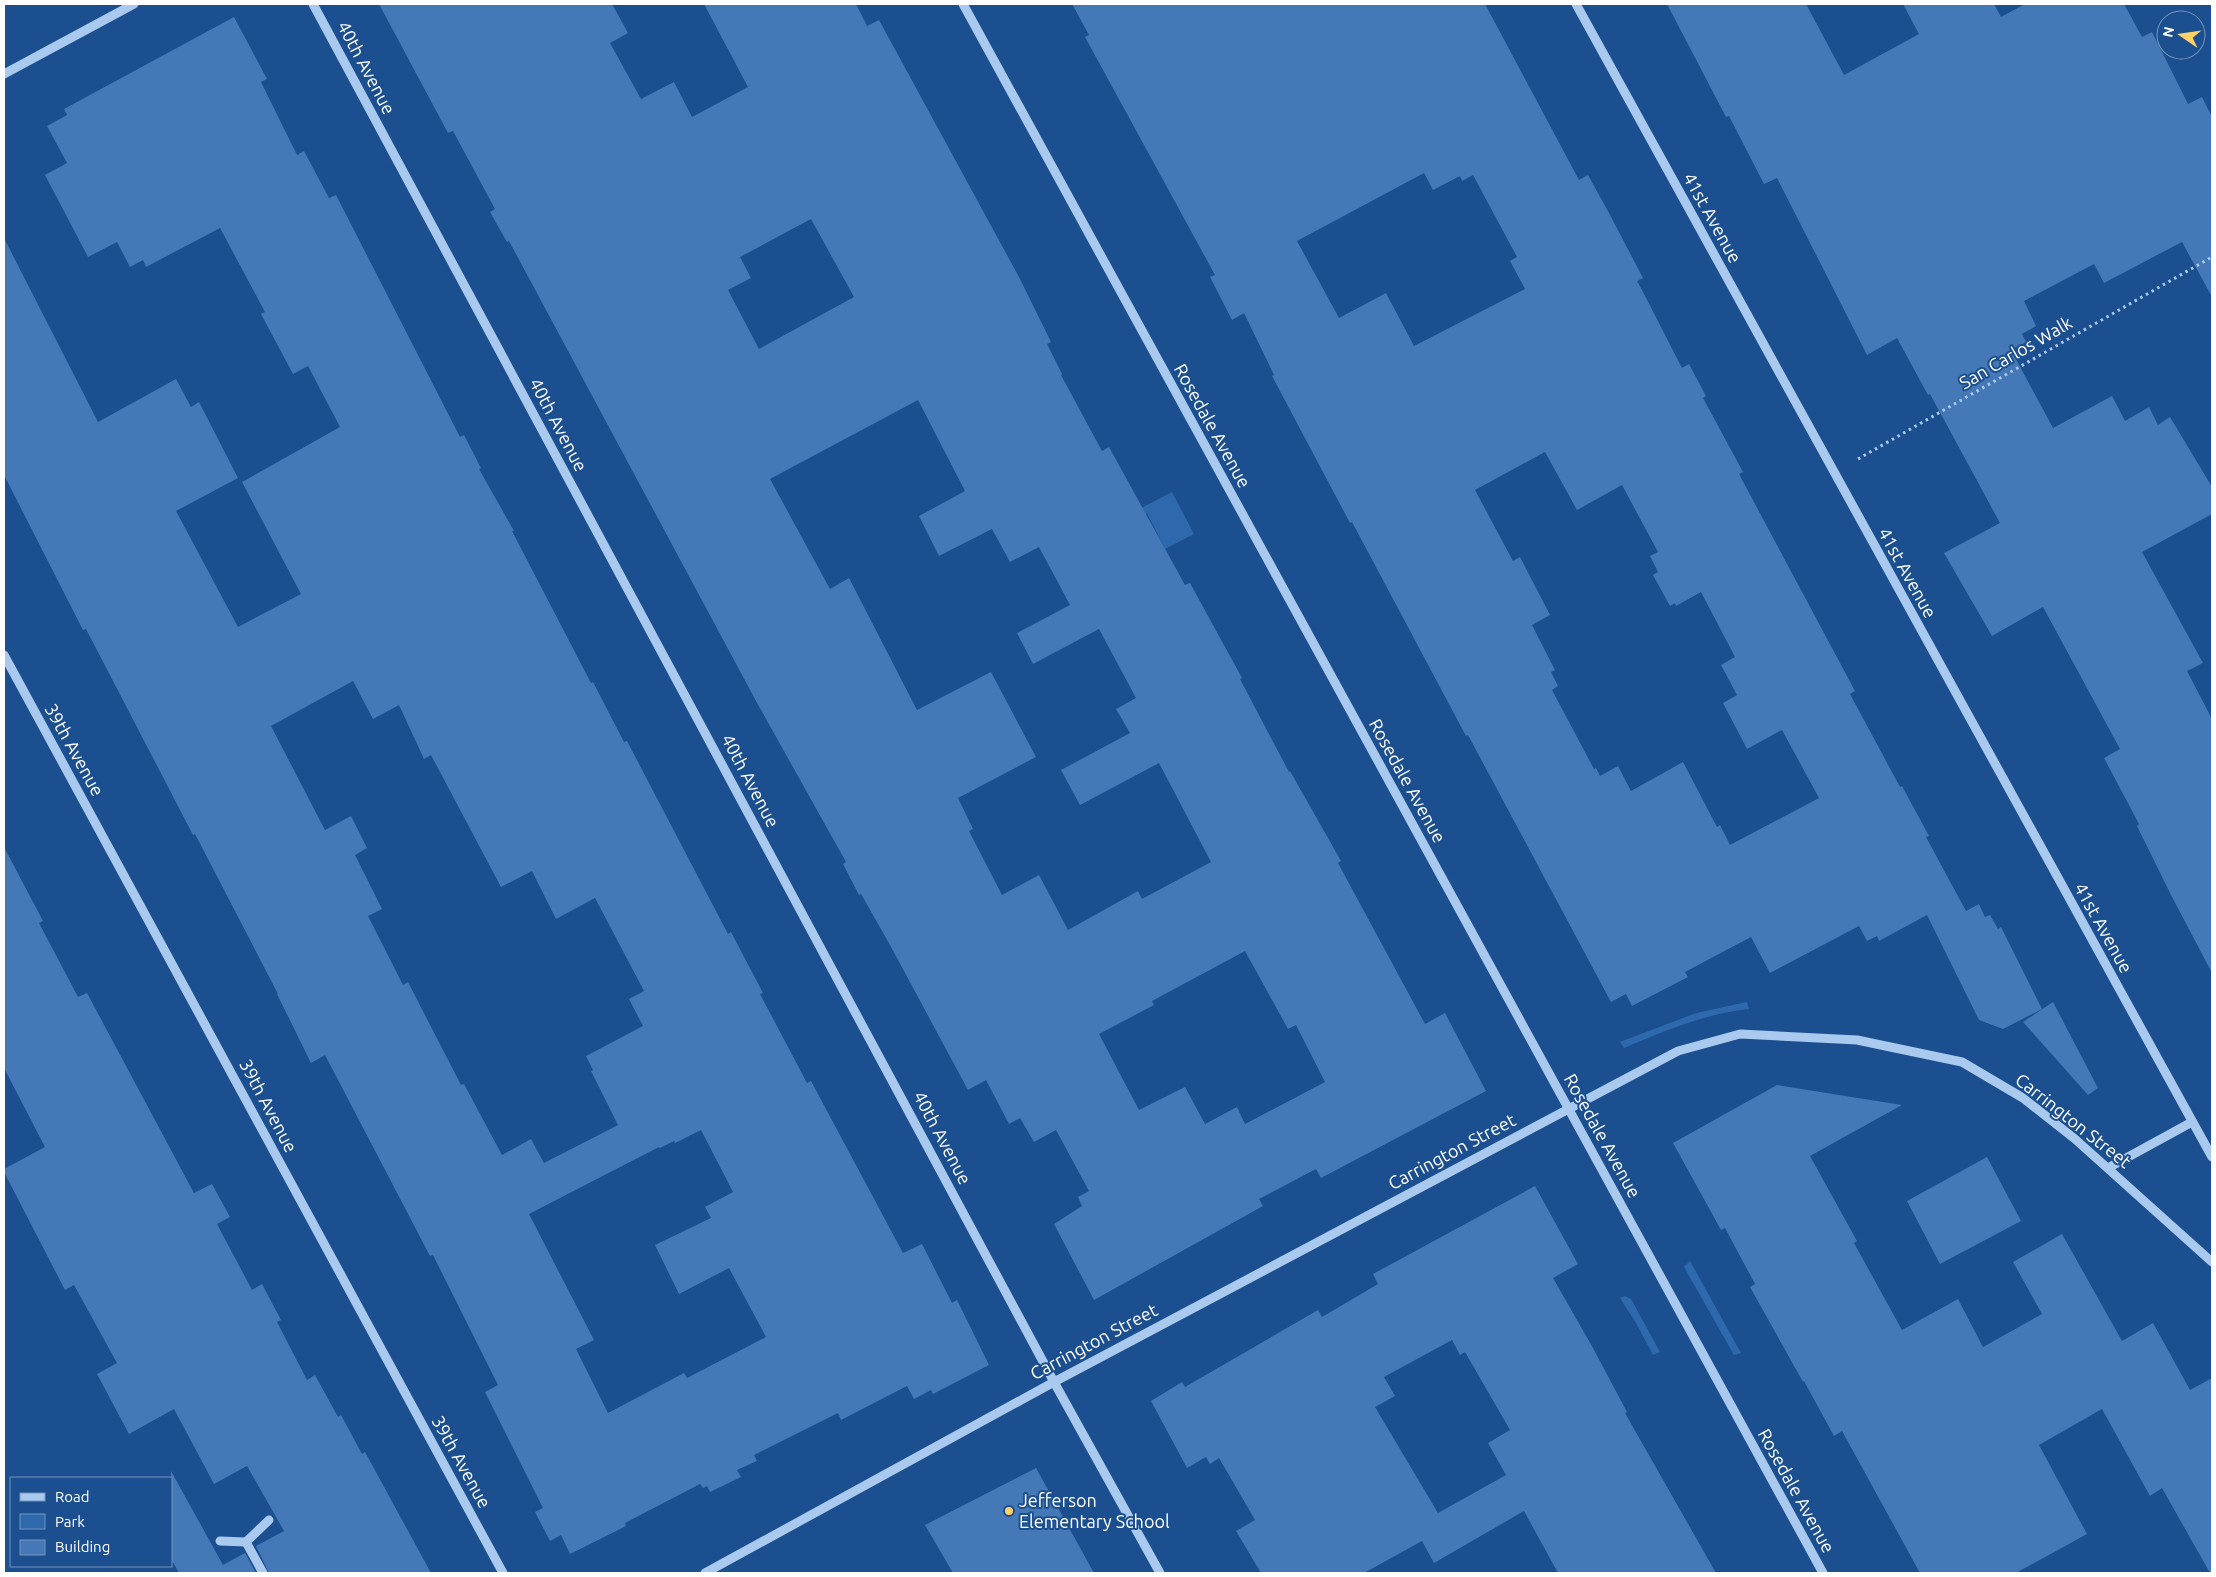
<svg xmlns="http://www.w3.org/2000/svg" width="2216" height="1577" viewBox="0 0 2216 1577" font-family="Ubuntu,sans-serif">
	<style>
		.green { fill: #2e69ad }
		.building { fill: #4478b7; fill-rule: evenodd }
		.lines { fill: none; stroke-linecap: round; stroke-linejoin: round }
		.path { stroke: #a9c9ee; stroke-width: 3; stroke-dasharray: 2.5 4; stroke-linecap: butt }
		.minor { stroke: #a9c9ee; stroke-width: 9 }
		.poi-dot { fill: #ffd166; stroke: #1b4f8f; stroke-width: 2 }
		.labels { text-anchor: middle; stroke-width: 4; stroke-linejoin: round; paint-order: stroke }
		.street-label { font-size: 18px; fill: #fff; stroke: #1b4f8f }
		.poi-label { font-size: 18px; fill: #fff; stroke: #1b4f8f; text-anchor: start }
	</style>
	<rect width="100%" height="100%" fill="#1b4f8f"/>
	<g class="green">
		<path d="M1172,492l22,42 -29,15 -18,-36 -21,11 -2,-7z"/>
		<path d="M1747,1002l2,7c-44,5 -85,22 -125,39l-4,-6 76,-29z"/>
		<path d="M1690,1261l51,92 -7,2 -50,-88z"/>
		<path d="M1625,1296l6,3 29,53 -7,3 -17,-32 -16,-25z"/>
	</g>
	<g class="building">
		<path d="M379,4h233l16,29 -18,10 31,56 33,-17 18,35 56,-30 -44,-83h152l11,22 12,-6 140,257 32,65 -4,2 15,30 -1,1 41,76 7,-4 76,138 5,-2 52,95 -2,1 49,93 1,-1 51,90 -3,2 87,161 20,-11 41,78 -165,87 -5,-9 -57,30 4,7 -169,94 -40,-76 28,-18 -4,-9 11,-6 -33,-61 -22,12 -14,-24 -11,6 -23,-44 -18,10 -78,-145 -29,-51 -2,1 -16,-31 3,-2 -90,-161 -247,-460 -2,1 -17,-30 5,-3 -42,-78 -5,2zM811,219l43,78 -95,52 -31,-59 23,-12 -11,-21zM918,400l47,91 -46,25 20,40 53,-27 18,33 29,-15 31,58 -53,28 16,31 66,-35 37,69 -20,11 14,24 -69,37 19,35 79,-42 52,99 -69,37 -4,-8 -70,39 -29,-55 -37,20 -33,-64 4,-2 -15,-31 78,-41 -45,-85 -74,38 -68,-132 -19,11 -60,-110zM1245,951l43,78 8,-4 29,57 -80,42 -8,-17 -32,17 -20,-37 -46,23 -40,-76 55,-29 -2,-4z"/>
		<path d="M1072,4h413l94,176 9,-5 21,38 34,65 -6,3 5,9 40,78 7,-4 17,32 -3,2 40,74 -4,2 116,217 -5,3 50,93 2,-1 27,50 -3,1 40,74 13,-7 6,13 5,-2 8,14 3,-2 41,82 -39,20 -24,-9 -52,-105 -48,26 -2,-5 -10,5 -8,-15 -89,47 -19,-36 -66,35 3,5 -56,29 -6,-12 -15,8 -143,-267 -2,1 -114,-214 -2,1 -78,-147 2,-1 -30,-62 -12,7 -22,-43 5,-2 -130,-238 4,-2zM1424,173l9,17 27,-14 2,5 11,-6 44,82 -7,4 15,28 -111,57 -28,-53 -47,25 -42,-77zM1545,452l32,58 45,-25 36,67 -8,4 8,16 -5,3 17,31 5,-3 1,3 25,-14 34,65 -14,8 16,30 -14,8 24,46 35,-19 37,68 -89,47 -10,-20 -3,2 -34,-65 -52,29 -13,-25 -18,10 -4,-8 -2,1 -42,-79 6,-4 -7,-14 4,-2 -23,-45 18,-10 -30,-58 -7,4 -38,-71z"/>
		<path d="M1667,4h139l38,71 75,-41 -16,-30h91l7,13 24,-13h99l18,33 10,-5 36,72 14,-7 10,20v180l-30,-55 -78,41 -10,-19 -70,37 12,25 -14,8 4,8 -15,8 42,78 59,-32 13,25 24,-14 9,18 12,-8 42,70v27l-70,38 61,111 -16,8 25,48v254l-41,-78 -34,-69 2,-2 -35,-66 16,-9 -77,-142 -51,29 -48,-83 56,-30 -70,-129 -2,1 -31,-57 -30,17 -90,-177 -13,6 -35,-68 -3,1z"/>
		<path d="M234,17l33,62 -6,3 36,73 7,-4 25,47 7,-3 124,242 4,-2 17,33 -2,1 35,62h-2l79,152 2,-1 31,60 3,-1 101,193 3,-2 32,61 -3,1 47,89 4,-2 92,172 19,-9 30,59 5,-3 32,65 -56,29 -2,-4 -17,9 -7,-13 -66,34 -3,-7 -84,42 3,6 -20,9 4,7 -31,15 -3,-6 -4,2 -3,-4 -75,39 1,3 -56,28 -9,-19 -11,6 -15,-29 8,-4 -58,-116 13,-7 -65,-130 -3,1 -105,-201 -14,8 -34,-69h1l-83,-160 -2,1 -107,-206 -3,1 -79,-155v-237l94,184 78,-43 15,28 8,-5 39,76 -62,33 62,116 63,-33 -59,-112 98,-55 -32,-61 -15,8 -32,-60 4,-2 -45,-84 -74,39 -3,-7 -13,7 -13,-25 -29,15 -43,-82 22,-12 -20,-37 20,-11 -3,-6zM353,681l20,38 26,-14 25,54 7,-4 70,132 31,-16 24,48 39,-21 49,93 -15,8 14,27 -57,30 7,14 -2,1 27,54 -74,38 -13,-24 -29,16 -38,-71 -3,1 -53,-103 -5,3 -35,-69 14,-7 -27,-54 12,-7 -16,-32 -26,14 -54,-104zM701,1130l32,62 -28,15 6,11 -56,27 24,49 50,-26 37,69 -79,41 -3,-5 -76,40 -32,-64 18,-9 -65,-126 130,-67 1,1 14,-7 1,2z"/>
		<path d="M4,847l39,74 -4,2 39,74 9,-4 107,200 18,-9 18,33 -13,7 35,66 10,-6 19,36 -4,2 30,58 8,-5 23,42 3,-2 21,39 3,-2 66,121h-162l-13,-27 28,-15 -37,-65 -33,18 -40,-75 -45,25 -32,-60 20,-11 -43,-78 -9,5 -61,-118v-3l41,-22 -41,-79z"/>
		<path d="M2053,1002l45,86 -10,7 -65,-73z"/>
		<path d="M1777,1085l125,20 -92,51 47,85 -3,2 48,87 56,-31 25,48 59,-33 -29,-52 49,-28 60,107 31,-18 37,67 22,-12v195h-2l-48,-85 -12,8 -48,-87 -63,36 48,89 -71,39h-96l-78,-142 -8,5 -30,-55 -1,1 -53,-95 5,-3 -30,-56 -4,2 -48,-87z"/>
		<path d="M1987,1157l34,64 -81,43 -33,-63z"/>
		<path d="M1535,1186l43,78 -25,14 40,70 34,64 -2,1 91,160h-158l-34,-62 -90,52 -12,-22 -58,32h-103l-25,-42 19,-11 -36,-62 -9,6 -4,-7 -19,11 -36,-67 31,-19 3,5 133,-77 4,7 56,-33 -5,-10zM1452,1340l8,15 5,-3 45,78 -22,13 18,32 -68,38 -63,-106 20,-11 -11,-19z"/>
		<path d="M1036,1468l58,105h-141l-28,-48z"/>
		<path d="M171,1471l52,94 22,-12 11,20h-77l-8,-14z"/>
	</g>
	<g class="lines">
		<path class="path" d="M1858,459l354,-202"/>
		<g class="minor">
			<path d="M313,4l741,1378 106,191"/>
			<path d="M963,4l860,1569"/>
			<path d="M1576,4l636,1153"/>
			<path d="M4,74l130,-70"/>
			<path d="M4,655l499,918"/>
			<path d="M2108,1168l84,-46"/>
			<path d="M220,1541l26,1"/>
			<path d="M263,1573l-17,-31 23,-22"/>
			<path d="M705,1573l349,-191 624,-331 62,-17 117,6 105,22 61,36 52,41 137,123"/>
		</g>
	</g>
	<circle class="poi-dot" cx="1009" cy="1511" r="5"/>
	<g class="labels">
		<g class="street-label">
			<text transform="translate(366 68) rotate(62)" y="6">40th Avenue</text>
			<text transform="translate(1712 218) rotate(61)" y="6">41st Avenue</text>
			<text transform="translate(2016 353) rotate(-30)" y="6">San Carlos Walk</text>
			<text transform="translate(558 425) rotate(62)" y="6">40th Avenue</text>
			<text transform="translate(1212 426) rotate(61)" y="6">Rosedale Avenue</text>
			<text transform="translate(1907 573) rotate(61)" y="6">41st Avenue</text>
			<text transform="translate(74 750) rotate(61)" y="6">39th Avenue</text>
			<text transform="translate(750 781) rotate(62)" y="6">40th Avenue</text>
			<text transform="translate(1407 781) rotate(61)" y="6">Rosedale Avenue</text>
			<text transform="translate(2103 928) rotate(61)" y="6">41st Avenue</text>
			<text transform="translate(268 1106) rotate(62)" y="6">39th Avenue</text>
			<text transform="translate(2073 1121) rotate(38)" y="6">Carrington Street</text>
			<text transform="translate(1602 1136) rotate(61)" y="6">Rosedale Avenue</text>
			<text transform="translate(942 1138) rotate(62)" y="6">40th Avenue</text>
			<text transform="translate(1452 1152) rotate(-28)" y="6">Carrington Street</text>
			<text transform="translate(1094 1342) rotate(-28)" y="6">Carrington Street</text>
			<text transform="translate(461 1462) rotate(61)" y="6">39th Avenue</text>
			<text transform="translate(1796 1491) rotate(61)" y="6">Rosedale Avenue</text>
		</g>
		<g class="poi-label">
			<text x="1019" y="1507">Jefferson<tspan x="1019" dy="21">Elementary School</tspan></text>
		</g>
	</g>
	<rect width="2216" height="1577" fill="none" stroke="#ffffff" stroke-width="10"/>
	<rect x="10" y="1477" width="162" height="90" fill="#1b4f8f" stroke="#7695bc"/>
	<rect x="20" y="1493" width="25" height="8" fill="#a9c9ee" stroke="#7695bc"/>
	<text x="55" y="1502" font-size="15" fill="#ffffff">Road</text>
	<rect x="20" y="1514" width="25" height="15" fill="#2e69ad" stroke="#7695bc"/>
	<text x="55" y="1527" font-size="15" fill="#ffffff">Park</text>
	<rect x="20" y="1540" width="25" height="15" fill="#4478b7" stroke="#7695bc"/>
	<text x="55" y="1552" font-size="15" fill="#ffffff">Building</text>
	<g transform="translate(2181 35) rotate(283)"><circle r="24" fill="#1b4f8f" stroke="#7695bc"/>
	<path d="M0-4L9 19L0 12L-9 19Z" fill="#ffd166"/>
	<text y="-8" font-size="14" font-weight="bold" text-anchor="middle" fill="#ffffff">N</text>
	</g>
</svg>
